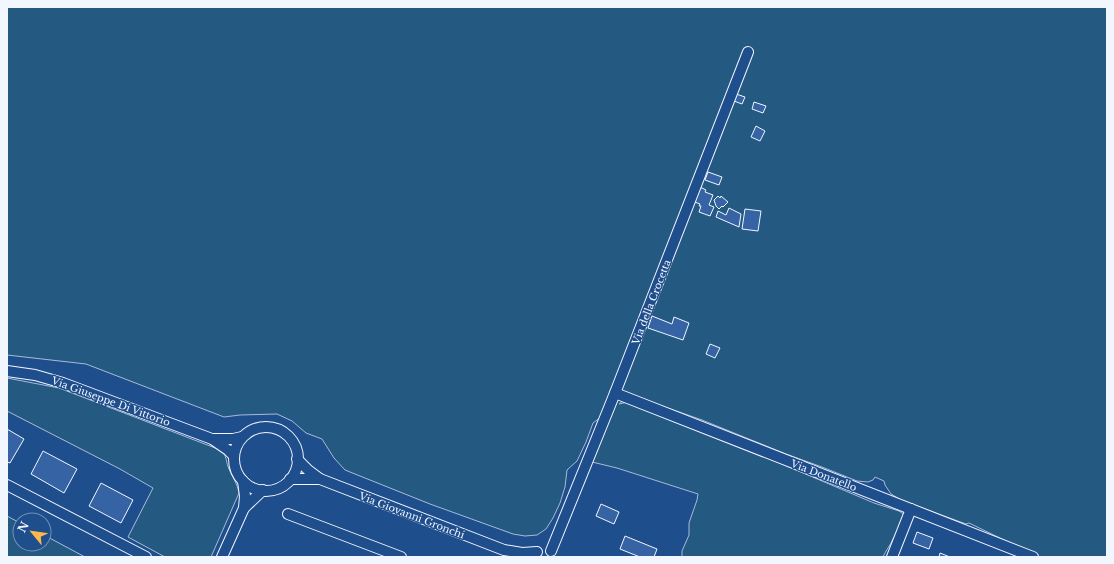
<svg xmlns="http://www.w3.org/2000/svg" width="1114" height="564" viewBox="0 0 1114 564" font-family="'Libre Baskerville',serif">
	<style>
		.green { fill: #245a82; stroke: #a8bbd7 }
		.building { fill: #3563a3; stroke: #f2f6ff }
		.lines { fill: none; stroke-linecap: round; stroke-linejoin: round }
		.minor-casing { stroke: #f2f6ff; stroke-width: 12 }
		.minor { stroke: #1f4e8c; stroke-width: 10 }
		.labels { text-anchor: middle; stroke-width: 3; stroke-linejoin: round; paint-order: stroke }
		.street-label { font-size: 10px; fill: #f2f6ff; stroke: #1f4e8c }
	</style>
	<rect width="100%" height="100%" fill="#1f4e8c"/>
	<g class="green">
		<path d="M7,7h1100v550h-68l-70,-34 -3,1 -63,-23 -12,-7 -6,-9 -1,-4 -9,-4 -2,3 -5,2 -11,-1 -35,-14 -36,-13 -84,-34 -71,-25 -12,9 9,-2 64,24 182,77 25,8 6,4c-3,8 -7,16 -12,24 -3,7 -7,11 -10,18h-201v-6l7,-16v-12l8,-23 1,-6 -81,-26 -25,-6 19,-52 -18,13 -7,19 -9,19 -10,9 -2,17 -5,16 -7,15 -7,11 -9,6 -12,1 -12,-2 -83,-30 -85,-34 -11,-12 -12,-19 -16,-6 -14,-12 -15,-7 -37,1 -16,2 -138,-53 -79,-9z"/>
		<path d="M7,378l52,10 164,63c4,8 3,11 6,18 4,9 8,14 10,24l-28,64h-46l-37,-20 25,-49 -33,-19 -113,-58z"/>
		<path d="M7,516l13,7v21h24v-9l41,22h-78z"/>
	</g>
	<g class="building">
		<path d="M736,94l9,3 -3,7 -8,-3z"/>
		<path d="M754,102l12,4 -3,7 -11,-4z"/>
		<path d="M756,126l9,5 -5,10 -9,-4z"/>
		<path d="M708,172l14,5 -3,8 -14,-5z"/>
		<path d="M698,186l8,4 -1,2 8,3 -4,10 5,2 -4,9 -11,-4 2,-6h-2l1,-2 -8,-3z"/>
		<path d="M718,196l2,2 1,-2 7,6 -5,5 -1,-1 -3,3 -3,-3 -2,-6z"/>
		<path d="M729,208l12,6 -2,13 -23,-10 2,-6 8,4z"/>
		<path d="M745,209l16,2 -3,20 -16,-2z"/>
		<path d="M652,316l20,8 2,-7 15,6 -6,17 -35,-12z"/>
		<path d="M710,344l10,4 -5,10 -9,-4z"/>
		<path d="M7,429l17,10 -14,24 -3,-1z"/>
		<path d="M43,451l34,18 -13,24 -33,-19z"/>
		<path d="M101,483l32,17 -12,23 -32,-17z"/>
		<path d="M601,504l18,8 -5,12 -18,-8z"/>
		<path d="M917,532l16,6 -4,11 -16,-6z"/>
		<path d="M625,536l32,13 -3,8h-14l-20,-8z"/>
		<path d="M940,553l10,4h-11z"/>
	</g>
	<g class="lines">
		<g class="minor-casing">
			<g id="minor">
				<path d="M7,371l28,4 28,8 149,56 16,11 6,6"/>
				<path d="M615,393l418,164"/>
				<circle cx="266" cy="459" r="32"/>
				<path d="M212,439h21l9,-2"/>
				<path d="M297,459l11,11 12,9"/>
				<path d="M290,479h30l184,71 18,3 15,-1"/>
				<path d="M7,485l139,72"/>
				<path d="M244,508l19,-18"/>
				<path d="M288,514l113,43"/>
				<path d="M551,551l64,-158 133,-341"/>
				<path d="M222,557l22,-49 1,-12 -2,-15"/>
				<path d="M892,557l19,-48"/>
			</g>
		</g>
		<use href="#minor" class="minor"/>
	</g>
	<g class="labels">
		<g class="street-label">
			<text transform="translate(651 302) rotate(-69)" y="4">Via della Crocetta</text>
			<text transform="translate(111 401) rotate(20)" y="4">Via Giuseppe Di Vittorio</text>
			<text transform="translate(824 475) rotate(21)" y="4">Via Donatello</text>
			<text transform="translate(412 515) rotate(21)" y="4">Via Giovanni Gronchi</text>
		</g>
	</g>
	<rect width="1114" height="564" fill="none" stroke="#f2f6ff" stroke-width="16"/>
	<g transform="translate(32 532) rotate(299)"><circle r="19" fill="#1f4e8c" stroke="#7391ba"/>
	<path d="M0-3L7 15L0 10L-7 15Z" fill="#ffb74d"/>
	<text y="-6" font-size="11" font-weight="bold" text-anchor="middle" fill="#f2f6ff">N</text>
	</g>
</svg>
